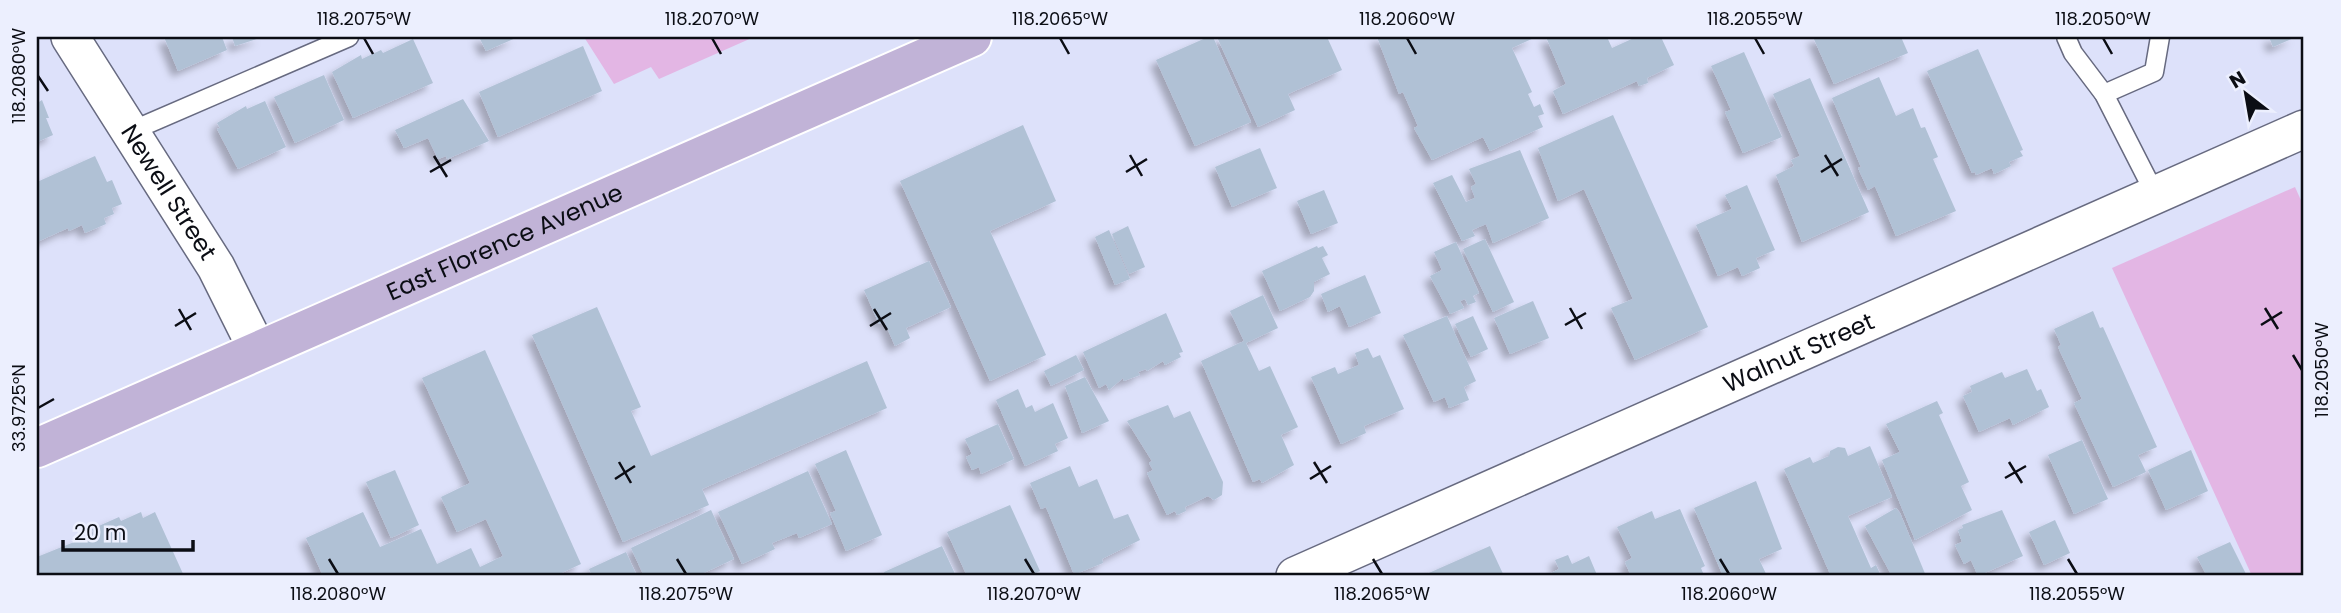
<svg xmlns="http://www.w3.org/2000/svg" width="2341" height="613" viewBox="0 0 2341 613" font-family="Poppins,sans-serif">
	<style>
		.green { fill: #e3b6e4 }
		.building { fill: #b0c1d5; filter: url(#shadow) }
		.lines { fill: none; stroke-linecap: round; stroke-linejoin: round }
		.service-casing { stroke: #676a80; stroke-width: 21 }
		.minor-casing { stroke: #676a80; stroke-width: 40 }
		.primary-casing { stroke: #fff; stroke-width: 42 }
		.service { stroke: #fff; stroke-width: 18 }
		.minor { stroke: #fff; stroke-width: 37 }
		.primary { stroke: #c1b3d7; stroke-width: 38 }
		.ticks { fill: none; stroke: #0b0d14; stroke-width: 2.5 }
		.labels { text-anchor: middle; stroke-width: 5; stroke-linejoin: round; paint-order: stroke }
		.street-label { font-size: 24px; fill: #0b0d14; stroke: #eceffe }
		.neatline { fill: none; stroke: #0b0d14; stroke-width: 2.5 }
		.ticks-label { font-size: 18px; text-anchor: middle; fill: #0b0d14 }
	</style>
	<defs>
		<filter id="shadow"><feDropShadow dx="-6" dy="6" stdDeviation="3.5" flood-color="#0004"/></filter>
	</defs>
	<rect width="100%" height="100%" fill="#dde1fa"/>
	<g class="green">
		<path d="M584,37h170l-95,42 -8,-12 -37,17z"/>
		<path d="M2295,187l9,20v369h-52l-140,-308z"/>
	</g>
	<g class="building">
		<path d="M164,37h58l5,13 -49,21z"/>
		<path d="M232,37h31l-28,9z"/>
		<path d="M479,37h39l-32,14z"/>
		<path d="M1208,37h5l38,85 -56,24 -39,-86z"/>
		<path d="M1217,37h110l15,33 -54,24 7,16 -37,17z"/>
		<path d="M1377,37h159l-24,11 20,44 -4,2 6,13 6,-3 4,10 -6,2 5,11 -53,24 -7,-14 -51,23 -18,-32 4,-2 -15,-34 -4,2z"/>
		<path d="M1546,37h61l5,11 24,-11h25l13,28 -27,13 1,5 -9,3 -2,-5 -74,33 -10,-23 13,-7z"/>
		<path d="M1813,37h88l7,16 -74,31z"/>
		<path d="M2269,37h27l-23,10z"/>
		<path d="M413,39l20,44 -80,35 -21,-46 29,-17 1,4 19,-9 2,3z"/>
		<path d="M583,46l19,45 -104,46 -19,-45z"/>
		<path d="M1978,49l45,101 -3,1 3,5 -14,6 2,4 -17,8 -2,-6 -16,7 -1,-3 -3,1 -45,-102z"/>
		<path d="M1744,52l38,85 -39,16 -18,-41 6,-2 -20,-44z"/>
		<path d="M324,75l20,45 -49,23 -21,-46z"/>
		<path d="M1879,77l17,39 17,-8 8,20 4,-1 13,30 -5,2 23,52 -60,25 -21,-50 -7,4 -10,-22 3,-1 -29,-69z"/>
		<path d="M1810,78l59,134 -67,30 -26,-67 18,-9 -3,-6 9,-4 -27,-62z"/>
		<path d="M37,97l2,5 3,-2 7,18h-3l7,17 -16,7z"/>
		<path d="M463,99l26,42 -42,18 -1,-3 -8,3 -10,-21 -24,10 -9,-18z"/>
		<path d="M265,101l21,46 -48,22 -21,-40 3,-1 -3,-5 29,-17 1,3z"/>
		<path d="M1613,115l95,212 -73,33 -24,-52 22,-9 -49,-110 -26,12 -20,-53z"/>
		<path d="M1023,125l33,76 -66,30 56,124 -56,26 -90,-200z"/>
		<path d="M1260,148l17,40 -45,19 -17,-40z"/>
		<path d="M1520,150l29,68 -56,25 -7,-19 -14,6 3,6 -13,5 -29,-58 19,-8 14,27 9,-4 -4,-11 5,-3 -7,-15z"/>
		<path d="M95,156l12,26 5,-2 10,24 -10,4 2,6 -10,4 2,6 -21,9 -3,-8 -13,6 -1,-3 -31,14v-60z"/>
		<path d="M1747,185l28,65 -19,8 4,10 -18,8 -4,-9 -20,9 -22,-51 36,-16 -7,-14z"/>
		<path d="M1324,190l14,33 -27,11 -14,-33z"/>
		<path d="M1128,226l17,41 -16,7 -17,-40z"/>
		<path d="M1109,230l21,49 -15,6 -20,-48z"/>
		<path d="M1485,239l29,63 -21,10 -30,-63z"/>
		<path d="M1456,242l23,51 -6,3 3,6 -8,3 -3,-6 -5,2 4,7 -14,6 -20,-38 12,-6 -8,-18z"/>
		<path d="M1317,246l1,2 5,-2 5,9 -6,3 8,16 -16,8v9l-4,6 -30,14 -18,-40z"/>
		<path d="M929,261l22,46 -45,21 4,10 -15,8 -11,-25 -5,3 -15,-34z"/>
		<path d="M1365,275l16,38 -32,14 -9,-21 -12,6 -7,-18z"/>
		<path d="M1263,295l15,33 -32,15 13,28 11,-5 28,61 -17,8 13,30 -32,18 -2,-4 -7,3 -52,-121 43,-20 -14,-30z"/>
		<path d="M1533,301l16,37 -39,16 -16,-36z"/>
		<path d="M597,307l44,100 -10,4 20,45 216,-95 20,47 -185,81 7,16 -86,37 -91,-207z"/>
		<path d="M2093,311l7,17 3,-1 54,120 -19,8 8,17 -33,15 -39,-84 8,-4 -24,-52 3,-2 -7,-16z"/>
		<path d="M1166,313l17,39 -4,1 2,4 -16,8 -2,-4 -16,10 -1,-2 -8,3 2,3 -16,6 -1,-3 -14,12 -3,-6 -7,4 -16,-36z"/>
		<path d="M1447,316l29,65 -12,6 5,13 -20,8 -4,-11 -11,5 -31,-67z"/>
		<path d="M1473,316l15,33 -17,8 -16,-33z"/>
		<path d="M1368,348l5,10 7,-3 24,54 -40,17 2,7 -25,11 -30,-67 24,-10 3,7 21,-9 -4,-12z"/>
		<path d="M485,350l96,214 -26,12h-232l-17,-38 57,-26 17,35 41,-18 16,35 34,-16 9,19 23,-11 -17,-37 -29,13 -16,-35 29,-14 -48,-105z"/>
		<path d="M1076,355l8,15 -33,16 -7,-15z"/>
		<path d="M2027,369l10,22 4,-2 8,18 -36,18 -3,-7 -31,14 -16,-36 9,-4 -2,-6 32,-14 3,6z"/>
		<path d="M1085,377l24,44 -27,12 -17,-47z"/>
		<path d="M1018,389l8,19 6,-3 3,7 18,-9 15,35 -13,6 3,7 -33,15 -29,-66z"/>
		<path d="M1937,401l6,12 -4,2 30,67 -8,4 11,24 -57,30 -33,-80 18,-8 -14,-28z"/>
		<path d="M1168,405l6,13 16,-7 33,71 -1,13 -8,5 -6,-4 -23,11 1,4 -9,4 -2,-4 -8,4 -20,-42 6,-3 -4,-7 3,-2 -25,-40z"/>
		<path d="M998,424l16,35 -33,15 -2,-7 -7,3 -6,-13 6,-3 -7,-15z"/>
		<path d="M2082,440l26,59 -34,15 -26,-59z"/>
		<path d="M1870,446l22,51 -44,19 23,52 5,-3 5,11h-50l-47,-107 26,-12 3,6 16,-7 1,-5 8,-4 7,1 3,8z"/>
		<path d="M846,450l36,85 -36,16 -16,-38 6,-2 -21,-47z"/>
		<path d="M2191,450l17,41 -42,19 -18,-40z"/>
		<path d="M1070,466l9,21 18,-8 17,40 14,-5 12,26 -38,19 1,4 -25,10 -5,-1 -27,-65 -5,2 -11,-26z"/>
		<path d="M395,470l24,55 -28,13 -25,-56z"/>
		<path d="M808,471l24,53 -33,14 -2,-5 -25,10 3,6 -33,15 -24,-52z"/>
		<path d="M1756,481l26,68 -23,10 8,17h-44l-29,-68z"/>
		<path d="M1010,505l30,66 -11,5h-62l-20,-44z"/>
		<path d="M1896,508l4,5 26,63h-34l-27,-50z"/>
		<path d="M1680,509l25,57 -4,2 2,5 -7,3 -6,-3 -6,3h-53l-6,-14 7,-4 -15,-31 35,-16 3,8z"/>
		<path d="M711,510l23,49 -37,17h-53l-13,-28z"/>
		<path d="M2002,510l21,46 -45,20 -7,-16 -7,4 -9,-19 7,-3 -4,-12 5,-2 -1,-3z"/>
		<path d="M141,512l2,6 12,-6 29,64h-147v-19l57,-23 -2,-5 27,-12 2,4z"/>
		<path d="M2055,520l15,33 -26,12 -15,-33z"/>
		<path d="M2230,542l16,32 -39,2 -10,-19z"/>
		<path d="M942,546l14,30h-71l-1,-4z"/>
		<path d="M1490,546l14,30h-82z"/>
		<path d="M626,552l11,24h-45l-3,-7z"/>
		<path d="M1568,555l4,9 17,-8 8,19 -52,1 14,-7 -4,-9z"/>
	</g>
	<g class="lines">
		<g class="service-casing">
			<g id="service">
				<path d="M2066,37l7,16 31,41 51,100"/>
				<path d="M2104,94l50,-22 6,-35"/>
				<path d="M129,132l220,-95"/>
			</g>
		</g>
		<g class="minor-casing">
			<g id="minor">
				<path id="s1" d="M70,37l146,230 42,84"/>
				<path id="s2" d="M1295,576l1009,-447"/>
			</g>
		</g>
		<g class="primary-casing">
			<g id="primary">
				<path id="s3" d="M37,448l935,-411"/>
			</g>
		</g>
		<use href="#service" class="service"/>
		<use href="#minor" class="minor"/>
		<use href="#primary" class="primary"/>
	</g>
	<path class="ticks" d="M364,38l9,16M712,38l9,16M1060,38l9,16M1407,38l9,16M1755,38l9,16M2103,38l9,16M38,76l10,15M1130,155l12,21M1825,155l13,21M434,156l13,21M430,172l21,-12M1126,172l21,-13M1821,172l21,-13M1570,308l12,21M2265,308l13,21M179,309l12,21M874,309l13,21M1565,325l21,-12M2261,325l21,-13M175,326l21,-13M870,326l21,-13M2293,355l9,15M38,408l16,-9M619,462l12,21M1314,462l13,21M2009,462l13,21M2005,478l21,-12M615,479l20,-13M1310,479l21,-13M329,559l9,15M677,559l9,15M1025,559l9,15M1373,559l9,15M1720,559l9,15M2068,559l9,15"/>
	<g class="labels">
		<g class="street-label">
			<text dy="8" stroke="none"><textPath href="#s1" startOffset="184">Newell Street</textPath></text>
			<text dy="8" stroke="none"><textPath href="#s3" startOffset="511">East Florence Avenue</textPath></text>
			<text dy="8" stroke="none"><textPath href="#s2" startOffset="551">Walnut Street</textPath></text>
		</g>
	</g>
	<rect width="2341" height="613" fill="none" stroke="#eceffe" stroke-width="77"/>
	<g transform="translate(2246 94) rotate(329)" stroke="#eceffe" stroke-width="5" paint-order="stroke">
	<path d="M0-5L12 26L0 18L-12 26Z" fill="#0b0d14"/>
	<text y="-10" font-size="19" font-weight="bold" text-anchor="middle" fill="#0b0d14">N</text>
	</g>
	<path d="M63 540v10h130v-10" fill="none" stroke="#0b0d14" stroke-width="3.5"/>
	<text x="74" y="540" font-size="21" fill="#0b0d14" stroke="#eceffe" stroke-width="5" paint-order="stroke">20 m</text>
	<rect x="38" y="38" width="2264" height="536" class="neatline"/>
	<g class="ticks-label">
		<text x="364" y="25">118.2075°W</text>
		<text x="712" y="25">118.2070°W</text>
		<text x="1060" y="25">118.2065°W</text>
		<text x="1407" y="25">118.2060°W</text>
		<text x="1755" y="25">118.2055°W</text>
		<text x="2103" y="25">118.2050°W</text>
		<text transform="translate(19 76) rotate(-90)" y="6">118.2080°W</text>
		<text transform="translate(2322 370) rotate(-90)" y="6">118.2050°W</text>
		<text transform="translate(19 408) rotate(-90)" y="6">33.9725°N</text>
		<text x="338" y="600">118.2080°W</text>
		<text x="686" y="600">118.2075°W</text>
		<text x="1034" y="600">118.2070°W</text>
		<text x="1382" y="600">118.2065°W</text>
		<text x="1729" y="600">118.2060°W</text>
		<text x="2077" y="600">118.2055°W</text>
	</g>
</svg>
